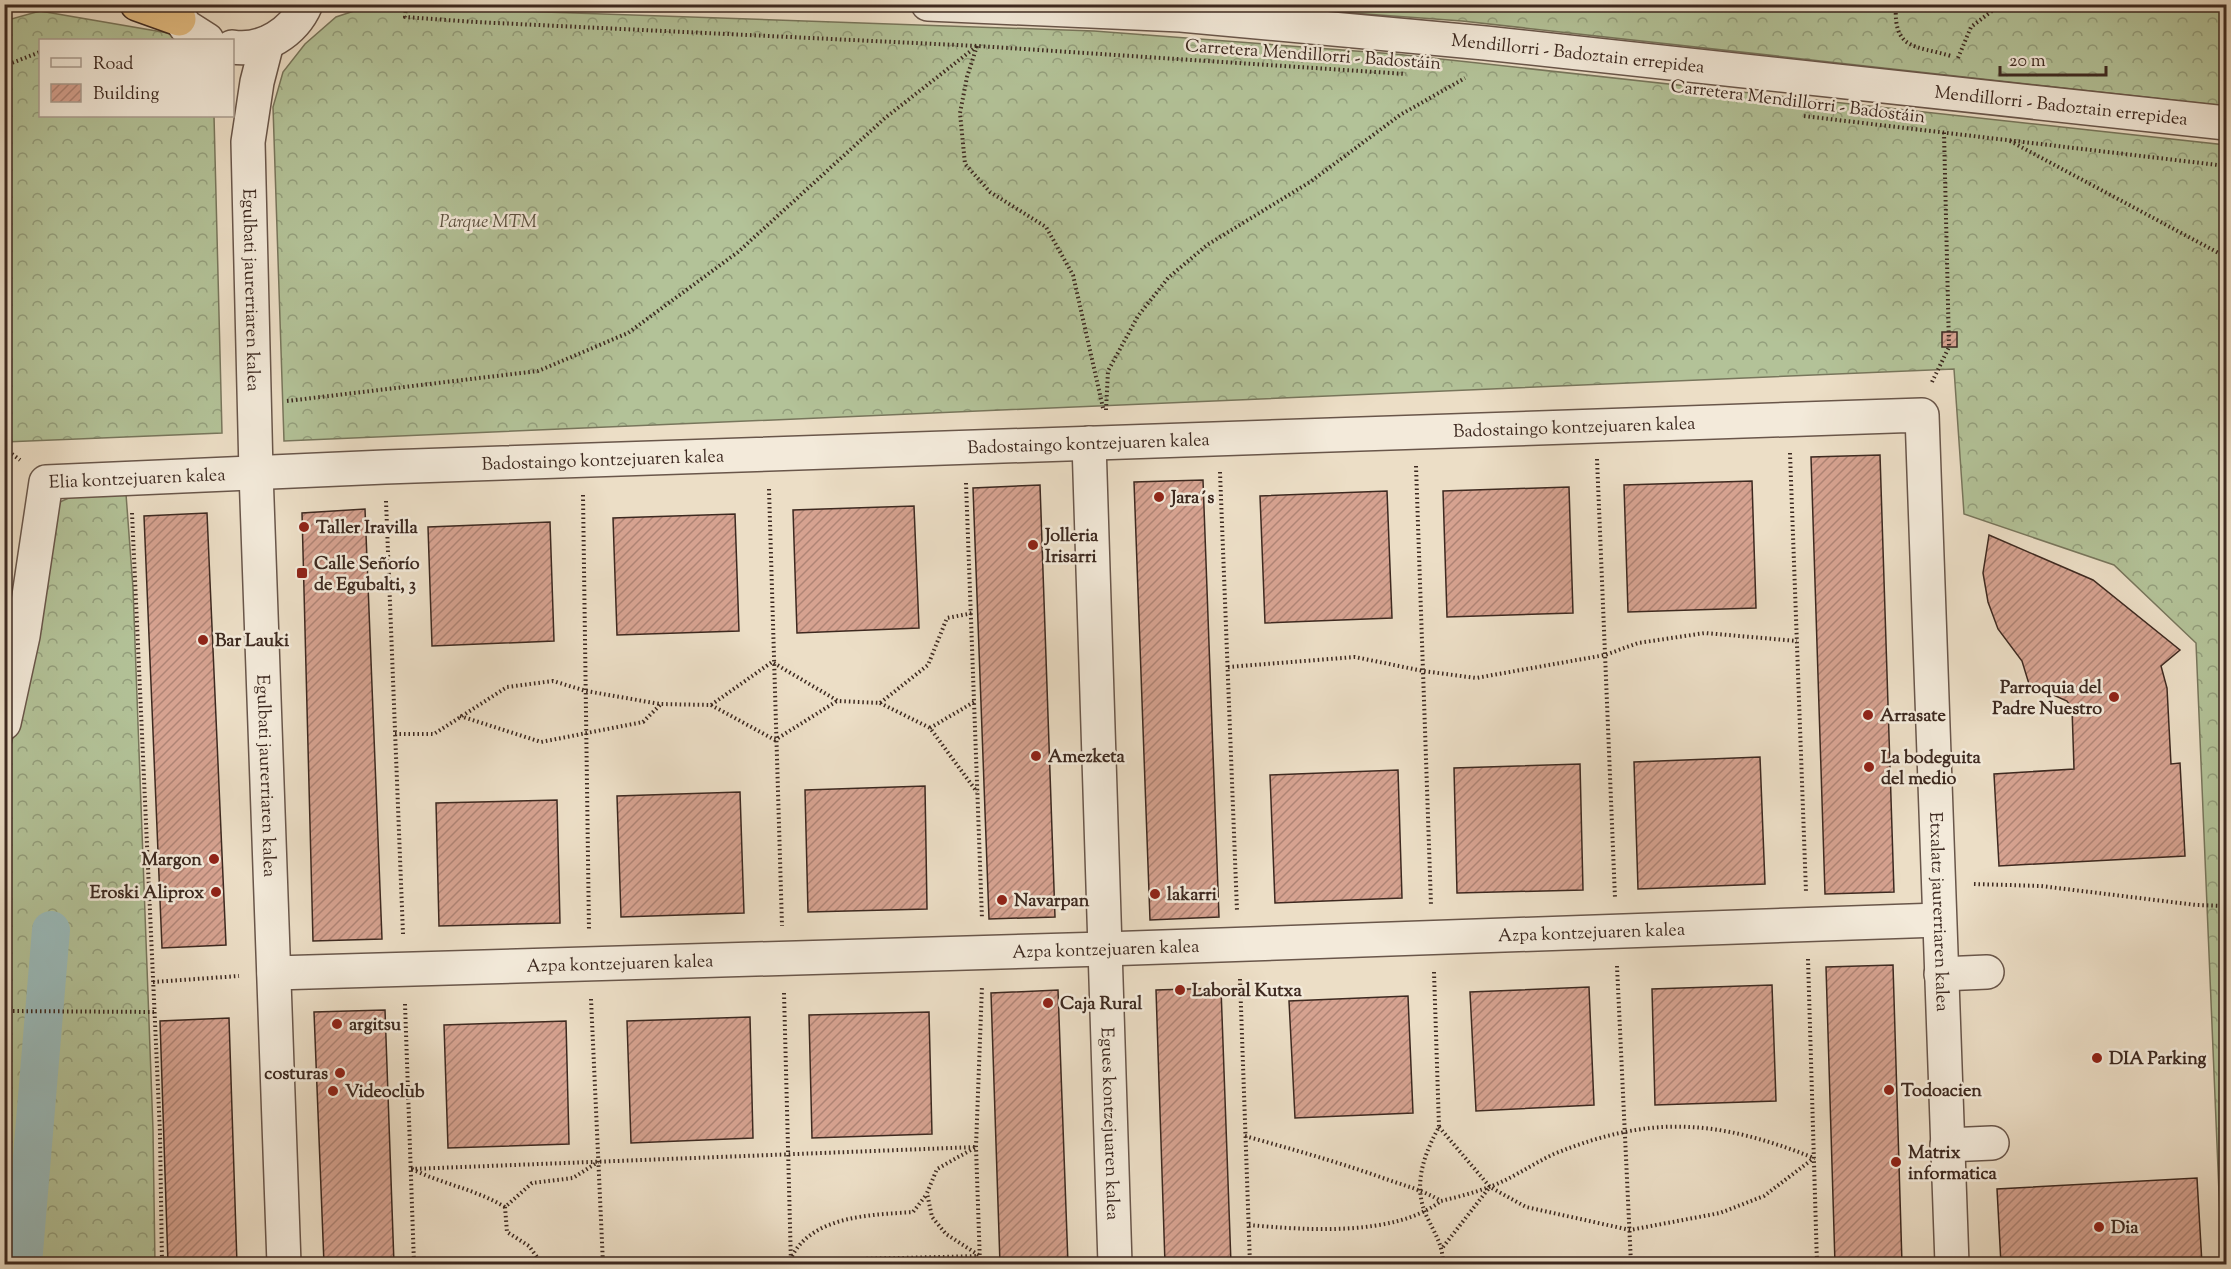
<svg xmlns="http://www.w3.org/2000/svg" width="2231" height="1269" viewBox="0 0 2231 1269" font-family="'Sorts Mill Goudy',serif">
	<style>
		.forest { fill: url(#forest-crowns); stroke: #78765c; stroke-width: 1.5 }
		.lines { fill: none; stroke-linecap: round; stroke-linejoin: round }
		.canal { stroke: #9abbbb; stroke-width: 38 }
		.building { fill: url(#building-hatch); stroke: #3d2920; stroke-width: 1.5 }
		.minor-casing { stroke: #69564a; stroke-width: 36 }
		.highway-casing { stroke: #3d2920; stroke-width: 36 }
		.path { stroke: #3d2920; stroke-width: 4; stroke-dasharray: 1.5 3; stroke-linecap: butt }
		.minor { stroke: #f3eada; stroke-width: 33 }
		.highway { stroke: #e6bf83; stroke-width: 33 }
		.poi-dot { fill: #8f2418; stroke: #f3eada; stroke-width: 2 }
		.labels { text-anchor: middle; stroke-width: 5; stroke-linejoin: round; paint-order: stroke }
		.street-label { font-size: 18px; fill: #3d2920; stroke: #f3eada }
		.park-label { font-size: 18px; font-style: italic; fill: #5a4f3e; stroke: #f3eada }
		.poi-label { font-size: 18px; font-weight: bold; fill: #3d2920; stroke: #f3eada; text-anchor: start }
	</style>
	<defs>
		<pattern id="forest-crowns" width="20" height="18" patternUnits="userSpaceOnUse" patternTransform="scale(1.5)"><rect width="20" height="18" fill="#b3c298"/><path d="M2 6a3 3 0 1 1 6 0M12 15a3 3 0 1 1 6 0" fill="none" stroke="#939e7c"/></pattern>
		<pattern id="building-hatch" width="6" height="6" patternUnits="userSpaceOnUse" patternTransform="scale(1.5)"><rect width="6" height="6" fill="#d6a290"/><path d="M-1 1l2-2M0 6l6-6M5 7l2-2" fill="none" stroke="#af8475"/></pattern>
	</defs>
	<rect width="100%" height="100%" fill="#ecdec6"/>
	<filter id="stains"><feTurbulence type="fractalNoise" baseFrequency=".00333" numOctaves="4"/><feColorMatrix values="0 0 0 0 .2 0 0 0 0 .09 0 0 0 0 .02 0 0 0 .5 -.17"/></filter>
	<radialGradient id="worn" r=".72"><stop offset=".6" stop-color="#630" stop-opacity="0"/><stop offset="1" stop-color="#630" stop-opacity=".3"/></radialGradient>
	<g class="forest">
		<path d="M1241,5h985v101l-764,-85z"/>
		<path d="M369,6l725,25 301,23 831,91v1119h-4l-26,-621 -82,-78 -150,-51 -10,-145 -1670,72 -11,-334 10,-35 22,-28 31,-27z"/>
		<path d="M40,11l134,23 7,6h-141v76h174l8,317 -217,9 -1,-421z"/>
		<path d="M126,494l7,94 20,542 2,134h-150v-488l55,-274 15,-7z"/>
	</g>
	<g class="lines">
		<path class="canal" d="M23,1264l28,-334"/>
	</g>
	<g class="building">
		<rect x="1942" y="332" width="15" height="15"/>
		<path d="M1880,455l14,437 -69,2 -14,-437z"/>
		<path d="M1203,480l16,437 -69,3 -16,-438z"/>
		<path d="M1752,481l4,127 -128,4 -4,-127z"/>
		<path d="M1040,485l15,432 -66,2 -16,-431z"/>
		<path d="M1569,487l4,126 -126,4 -4,-126z"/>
		<path d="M1387,491l5,127 -127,5 -5,-127z"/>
		<path d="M914,506l5,122 -122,5 -4,-123z"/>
		<path d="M365,509l17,430 -69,2 -11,-428z"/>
		<path d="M207,513l19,432 -64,3 -18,-432z"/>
		<path d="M735,514l4,117 -122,4 -4,-117z"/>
		<path d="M550,522l4,119 -122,5 -4,-119z"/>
		<path d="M1989,535l104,45 87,70 -19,16 6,22 4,76 9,-1 5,93 -186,10 -5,-92 80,-5 -2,-61 -5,-7 -38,-17 -7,-23 -24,-32 -10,-27 -5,-29z"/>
		<path d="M1760,757l5,127 -127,5 -4,-127z"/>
		<path d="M1580,764l3,126 -126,3 -3,-125z"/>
		<path d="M1398,770l4,128 -127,5 -5,-128z"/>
		<path d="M925,786l2,123 -119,3 -3,-122z"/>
		<path d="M740,792l4,121 -123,4 -4,-121z"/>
		<path d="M557,800l3,123 -121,3 -3,-123z"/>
		<path d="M1893,965l9,299h-67l-9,-297z"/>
		<path d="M1772,985l4,116 -121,4 -3,-116z"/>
		<path d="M1589,987l5,118 -118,6 -6,-119z"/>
		<path d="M1221,988l10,276h-66l-9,-274z"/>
		<path d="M1058,990l10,274h-68l-9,-271z"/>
		<path d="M1408,996l5,117 -118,5 -6,-117z"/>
		<path d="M385,1010l9,254h-70l-10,-252z"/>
		<path d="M929,1012l3,122 -120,4 -3,-123z"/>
		<path d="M750,1017l3,121 -122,5 -4,-122z"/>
		<path d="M229,1018l8,246h-69l-8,-243z"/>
		<path d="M566,1021l3,123 -121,4 -4,-123z"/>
		<path d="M2197,1178l5,86h-201l-4,-75z"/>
		<path d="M1775,1259l1,5h-119z"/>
	</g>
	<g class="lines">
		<g class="minor-casing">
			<g id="minor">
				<path d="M172,4l13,22 22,14"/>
				<path id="s1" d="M928,4l253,11 304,28 741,80"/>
				<path id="s2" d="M267,43l-10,39 -9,60 8,330 28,792"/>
				<path d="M232,47c31,5 62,-15 74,-43"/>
				<path id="s3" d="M1089,443l26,821"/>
				<path id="s4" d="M4,723l19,-87 23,-154 339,-15 1537,-52 30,849"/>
				<path id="s5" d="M274,973l830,-24 835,-29"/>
				<path d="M1941,974l46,-2"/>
				<path d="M1947,1145l45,-2"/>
			</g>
		</g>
		<g class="highway-casing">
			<path id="highway" d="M137,4l42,15"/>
		</g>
		<g class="path">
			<path d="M1896,4c-3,47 19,41 55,52"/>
			<path d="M406,7l-1,10 70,5 503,24 428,28"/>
			<path d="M977,46l-10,31 -7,36 5,51 25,28 56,35 27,48 30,133"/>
			<path d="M1958,58l13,-31 30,-23"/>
			<path d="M4,66l36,-14"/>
			<path d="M1804,116l422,50"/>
			<path d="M2010,141l216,116"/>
			<path d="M1932,382l17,-35 -5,-215"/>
			<path d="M287,401l251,-30 90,-38 110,-81 147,-134 92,-72"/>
			<path d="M1106,410l2,-39 30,-55 30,-38 39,-33 103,-63 90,-67 65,-37"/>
			<path d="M4,451h4l12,9"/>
			<path d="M1790,453l16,439"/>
			<path d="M1597,459l18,439"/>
			<path d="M1416,466l15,439"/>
			<path d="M1220,472l17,439"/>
			<path d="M966,483l16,436"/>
			<path d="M769,489l13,437"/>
			<path d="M583,495l6,436"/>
			<path d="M386,501l17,433"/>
			<path d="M132,513l28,620 2,131"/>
			<path d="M1228,667l127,-10 68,14 53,7 129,-23 33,-12 67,-10 92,8"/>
			<path d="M880,703l50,25 47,64"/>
			<path d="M711,705l64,35 62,-39"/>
			<path d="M460,716l81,26 102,-20 17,-17"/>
			<path d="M930,728l44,-26"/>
			<path d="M395,734h39l73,-47 46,-6 33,10 74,13 51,1 61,-43 66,39 42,2 48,-38 19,-47 26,-5"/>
			<path d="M1974,884l67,2 155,19 30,1"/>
			<path d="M1808,959l9,305"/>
			<path d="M1617,966l14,298"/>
			<path d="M1434,972l5,155c-15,27 -27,59 -12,90 8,17 16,28 16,47"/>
			<path d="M1240,979l10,285"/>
			<path d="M153,982l86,-6"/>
			<path d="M784,993l7,271"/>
			<path d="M591,999l12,265"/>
			<path d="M405,1004l9,260"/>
			<path d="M4,1011l151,1"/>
			<path d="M1439,1127l51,60 36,20 104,23 90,-17 44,-17 50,-38"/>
			<path d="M1245,1136c46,13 90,25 135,41 22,8 41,12 61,24 16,-4 33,-8 48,-14 23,-8 43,-23 65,-33 98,-40 164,-34 260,4"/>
			<path d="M411,1169l565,-22 -39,22 -10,24 5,24 14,17 34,22"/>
			<path d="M412,1169c30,15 63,20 93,38"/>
			<path d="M1249,1225c57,5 145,12 192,-24"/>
			<path d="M1443,1247l46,-59"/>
			<path d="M792,1256c22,-41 80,-41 121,-44l14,-18"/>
			<path d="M542,1264l-13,-18 -22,-14 -2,-25 27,-24 41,-5 25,-16"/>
			<path d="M664,1264l315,-8"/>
			<path d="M980,1264l-4,-117 6,-161"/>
		</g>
		<use href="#minor" class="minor"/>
		<use href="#highway" class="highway"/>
	</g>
	<g class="poi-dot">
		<circle cx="1159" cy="497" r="6"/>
		<circle cx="304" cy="527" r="6"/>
		<circle cx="1033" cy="545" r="6"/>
		<rect x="296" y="567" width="12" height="12" rx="3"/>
		<circle cx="203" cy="640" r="6"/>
		<circle cx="2114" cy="697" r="6"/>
		<circle cx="1868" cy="715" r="6"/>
		<circle cx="1036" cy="756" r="6"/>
		<circle cx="1869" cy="767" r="6"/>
		<circle cx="214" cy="859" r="6"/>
		<circle cx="216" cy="892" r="6"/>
		<circle cx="1155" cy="894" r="6"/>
		<circle cx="1002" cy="900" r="6"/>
		<circle cx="1180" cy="990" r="6"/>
		<circle cx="1048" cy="1003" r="6"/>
		<circle cx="337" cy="1024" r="6"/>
		<circle cx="2097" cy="1058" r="6"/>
		<circle cx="340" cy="1073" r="6"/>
		<circle cx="1889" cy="1090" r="6"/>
		<circle cx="333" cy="1091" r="6"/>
		<circle cx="1896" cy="1162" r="6"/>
		<circle cx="2099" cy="1227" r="6"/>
	</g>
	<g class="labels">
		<g class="street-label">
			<text dy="6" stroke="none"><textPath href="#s1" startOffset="652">Mendillorri - Badoztain errepidea</textPath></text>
			<text transform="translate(1313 54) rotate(4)" y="6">Carretera Mendillorri - Badostáin</text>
			<text transform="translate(1798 101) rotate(7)" y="6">Carretera Mendillorri - Badostáin</text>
			<text dy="6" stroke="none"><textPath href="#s1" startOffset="1138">Mendillorri - Badoztain errepidea</textPath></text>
			<text dy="6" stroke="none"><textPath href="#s2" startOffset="249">Egulbati jaurerriaren kalea</textPath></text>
			<text dy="6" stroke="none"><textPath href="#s4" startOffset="1774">Badostaingo kontzejuaren kalea</textPath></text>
			<text dy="6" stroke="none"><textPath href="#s4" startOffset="1288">Badostaingo kontzejuaren kalea</textPath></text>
			<text dy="6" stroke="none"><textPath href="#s4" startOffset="802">Badostaingo kontzejuaren kalea</textPath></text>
			<text dy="6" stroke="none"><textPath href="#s4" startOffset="336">Elia kontzejuaren kalea</textPath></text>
			<text dy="6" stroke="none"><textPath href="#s2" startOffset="735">Egulbati jaurerriaren kalea</textPath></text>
			<text dy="6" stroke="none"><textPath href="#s4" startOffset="2619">Etxalatz jaurerriaren kalea</textPath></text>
			<text dy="6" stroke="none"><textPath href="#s5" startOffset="1318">Azpa kontzejuaren kalea</textPath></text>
			<text dy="6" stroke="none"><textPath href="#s5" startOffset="832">Azpa kontzejuaren kalea</textPath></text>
			<text dy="6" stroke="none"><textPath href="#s5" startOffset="346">Azpa kontzejuaren kalea</textPath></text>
			<text dy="6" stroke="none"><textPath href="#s3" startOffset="681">Egues kontzejuaren kalea</textPath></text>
		</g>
		<g class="park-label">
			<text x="488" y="227">Parque MTM</text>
		</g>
		<g class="poi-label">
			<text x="1171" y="503">Jara´s</text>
			<text x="316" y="533">Taller Iravilla</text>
			<text x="1045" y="541">Jolleria<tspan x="1045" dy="21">Irisarri</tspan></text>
			<text x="314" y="569">Calle Señorío<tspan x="314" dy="21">de Egubalti, 3</tspan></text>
			<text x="215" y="646">Bar Lauki</text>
			<text x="2102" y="693" text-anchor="end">Parroquia del<tspan x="2102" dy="21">Padre Nuestro</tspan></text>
			<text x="1880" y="721">Arrasate</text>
			<text x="1048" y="762">Amezketa</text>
			<text x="1881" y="763">La bodeguita<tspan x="1881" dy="21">del medio</tspan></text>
			<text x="202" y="865" text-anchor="end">Margon</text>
			<text x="204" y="898" text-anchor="end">Eroski Aliprox</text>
			<text x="1167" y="900">lakarri</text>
			<text x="1014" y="906">Navarpan</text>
			<text x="1192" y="996">Laboral Kutxa</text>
			<text x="1060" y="1009">Caja Rural</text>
			<text x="349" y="1030">argitsu</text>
			<text x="2109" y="1064">DIA Parking</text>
			<text x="328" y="1079" text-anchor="end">costuras</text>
			<text x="1901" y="1096">Todoacien</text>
			<text x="345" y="1097">Videoclub</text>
			<text x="1908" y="1158">Matrix<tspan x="1908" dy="21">informatica</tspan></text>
			<text x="2111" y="1233">Dia</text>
		</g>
	</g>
	<rect width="2231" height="1269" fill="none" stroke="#ecdec6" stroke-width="24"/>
	<rect x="6" y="6" width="2219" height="1257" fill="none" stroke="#3d2920" stroke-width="3"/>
	<rect x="12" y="12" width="2207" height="1245" fill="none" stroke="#3d2920" stroke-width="1.5"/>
	<rect x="39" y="39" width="195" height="78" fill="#f3eada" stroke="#aa9d90" stroke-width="1.5"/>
	<rect x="51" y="58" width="30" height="9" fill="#f3eada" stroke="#aa9d90" stroke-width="1.5"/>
	<text x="93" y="69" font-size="18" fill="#3d2920">Road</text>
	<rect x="51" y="84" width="30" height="18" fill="url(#building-hatch)" stroke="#aa9d90" stroke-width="1.5"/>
	<text x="93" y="99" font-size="18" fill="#3d2920">Building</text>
	<path d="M2000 66v9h106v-9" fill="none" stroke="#3d2920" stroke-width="3"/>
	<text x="2009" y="66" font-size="18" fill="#3d2920" stroke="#f3eada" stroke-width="4.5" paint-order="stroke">20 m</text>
	<rect width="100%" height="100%" filter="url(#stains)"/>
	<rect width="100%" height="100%" fill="url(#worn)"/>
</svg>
